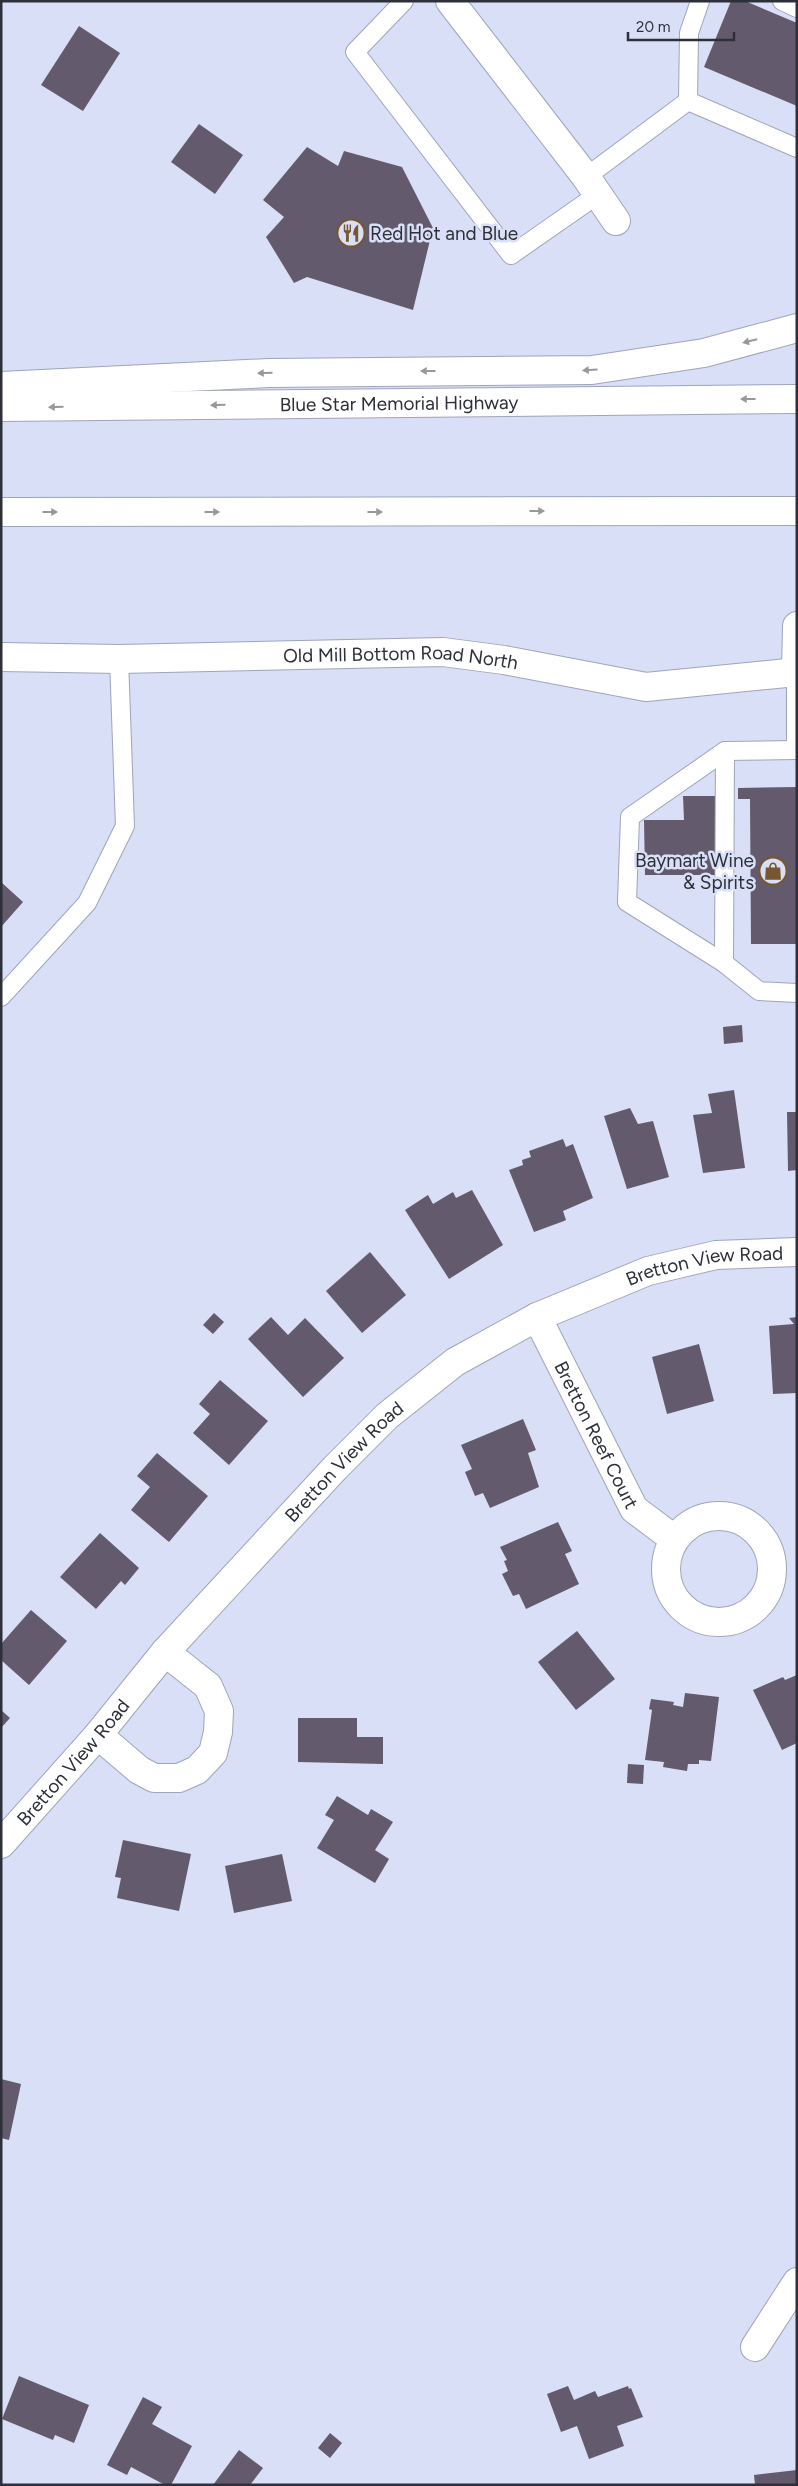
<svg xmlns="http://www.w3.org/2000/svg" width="798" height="2486" viewBox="0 0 798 2486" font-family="Figtree,sans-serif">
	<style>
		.building { fill: #635a6d }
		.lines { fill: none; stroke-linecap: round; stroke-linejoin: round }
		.service-casing { stroke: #9fa4bb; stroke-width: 20 }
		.minor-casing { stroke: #9fa4bb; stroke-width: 30 }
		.motorway-casing { stroke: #9fa4bb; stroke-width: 30 }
		.service { stroke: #fff; stroke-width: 18 }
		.minor { stroke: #fff; stroke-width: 28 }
		.motorway { stroke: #fff; stroke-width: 28 }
		.oneway { fill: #96989c }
		.labels { text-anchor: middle; stroke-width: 5; stroke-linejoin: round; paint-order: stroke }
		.poi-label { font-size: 19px; fill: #2e3039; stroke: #d9dff6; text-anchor: start }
		.street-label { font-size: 19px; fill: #2e3039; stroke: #d9dff6 }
	</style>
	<rect width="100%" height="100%" fill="#d9dff6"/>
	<g class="building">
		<path d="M731,1h14l52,22v83l-93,-39z"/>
		<path d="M79,26l41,27 -37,58 -42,-26z"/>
		<path d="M199,124l44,31 -28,39 -44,-32z"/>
		<path d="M307,147l31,19 6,-15 58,16 31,61 -20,82 -106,-33 -13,6 -28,-46 18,-20 -21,-17z"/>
		<path d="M797,787v157h-46l-1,-145h-12v-11z"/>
		<path d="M683,796h32l1,79h-71l-1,-55h40z"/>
		<path d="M1,882l22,20 -22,25z"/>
		<path d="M742,1025l1,17 -19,2 -1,-17z"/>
		<path d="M734,1090l11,78 -42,5 -10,-58 19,-2 -4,-19z"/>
		<path d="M630,1108l8,16 15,-3 16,56 -42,12 -23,-73z"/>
		<path d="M787,1112h10v58l-9,1z"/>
		<path d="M563,1139l3,8 7,-3 20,54 -30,13 3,9 -2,1 -30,11 -25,-62 14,-5 -1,-5 9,-3 -2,-6z"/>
		<path d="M472,1190l31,55 -54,34 -44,-69 23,-15 5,9 20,-12 3,6z"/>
		<path d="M370,1252l36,43 -44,38 -36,-42z"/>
		<path d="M214,1313l10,9 -11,12 -10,-9z"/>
		<path d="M271,1317l17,18 17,-17 39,40 -41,39 -55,-58z"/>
		<path d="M797,1317v76l-24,1 -4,-68 25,-2 -5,-6z"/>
		<path d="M699,1344l15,57 -47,13 -15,-57z"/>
		<path d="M220,1380l48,41 -39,44 -36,-32 17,-19 -11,-10z"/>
		<path d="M523,1419l13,31 -8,3 11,34 -49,21 -7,-15 -8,3 -10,-24 7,-3 -11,-24z"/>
		<path d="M157,1453l51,43 -39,46 -38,-32 19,-23 -13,-11z"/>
		<path d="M558,1522l14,29 -7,3 14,30 -53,25 -7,-15 -6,2 -11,-22 6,-3 -4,-10 3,-1 -7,-13z"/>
		<path d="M100,1533l39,35 -14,17 -4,-4 -25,28 -36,-32z"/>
		<path d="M31,1610l36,31 -38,44 -28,-25v-16z"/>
		<path d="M577,1631l38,48 -39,31 -38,-48z"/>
		<path d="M797,1675v68l-15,7 -29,-60 30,-13 2,3z"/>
		<path d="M685,1693l34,4 -8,64 -12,-1v4h-11l-1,7 -24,-4 1,-5 -19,-2 7,-50 -3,-1 2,-10 23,3 -1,3 10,2z"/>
		<path d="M1,1710l9,8 -9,10z"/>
		<path d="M298,1718h59v19h26v27l-85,-2z"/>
		<path d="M628,1764l16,1 -1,19 -16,-1z"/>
		<path d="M337,1796l31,19 3,-6 22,13 -18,28 14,9 -14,24 -58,-35 17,-28 -9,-5z"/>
		<path d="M123,1840l68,14 -12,57 -62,-13 4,-20 -6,-1z"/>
		<path d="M282,1854l10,47 -58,12 -9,-47z"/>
		<path d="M1,2079l20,5 -12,56 -8,-2z"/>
		<path d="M19,2376l70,29 -15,38 -19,-8 -2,5 -51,-21z"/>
		<path d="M568,2386l6,14 21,-9 3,6 30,-11 1,3 2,-1 12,29 -26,9 7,20 -35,13 -12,-33 -16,6 -14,-38z"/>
		<path d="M143,2397l19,10 -10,17 40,22 -21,39h-6l-34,-18 -4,8 -20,-10z"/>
		<path d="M330,2433l12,10 -12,15 -12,-10z"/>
		<path d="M239,2450l24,18 -13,17h-37z"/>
		<path d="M797,2470v15h-42l-1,-10z"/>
	</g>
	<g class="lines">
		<g class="service-casing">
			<g id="service">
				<path d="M404,1l-49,51 156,203 86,-60"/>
				<path d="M782,1l15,7"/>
				<path d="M688,101l1,-68 11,-32"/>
				<path d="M586,177l102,-76 109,47"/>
				<path d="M796,750v-78"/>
				<path d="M797,750l-72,1 -95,66 -3,85 97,61 35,28 38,2"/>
				<path d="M724,963l1,-212"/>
				<path d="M1,997l86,-94 38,-77 -6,-167"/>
			</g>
		</g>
		<g class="minor-casing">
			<g id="minor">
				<path d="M450,1l136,176 30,44"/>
				<path id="s1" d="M1,657l118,2 324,-7 61,8 142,27 151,-15"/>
				<path d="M796,672l1,-46"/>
				<path id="s2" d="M537,1317l97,192 40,30"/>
				<circle cx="719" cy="1569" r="53"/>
				<path d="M98,1735l41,35 15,8h25l18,-8 16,-17 5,-21 1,-21 -11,-25 -43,-34"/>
				<path id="s3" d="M1,1844l97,-109 67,-83 170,-184 52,-52 68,-54 82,-45 111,-46 68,-16 81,-3"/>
				<path d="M755,2347l42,-65"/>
			</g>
		</g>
		<g class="motorway-casing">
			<g id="motorway">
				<path d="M1,386l268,-13 323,-3 112,-17 93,-25"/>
				<path id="s4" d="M1,407l796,-8"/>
				<path d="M1,512l796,-1"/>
			</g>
		</g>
		<use href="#service" class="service"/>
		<use href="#minor" class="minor"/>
		<use href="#motorway" class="motorway"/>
	</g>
	<defs><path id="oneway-solid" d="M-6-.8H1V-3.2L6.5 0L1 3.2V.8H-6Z" transform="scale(1.25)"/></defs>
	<g class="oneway">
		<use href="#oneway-solid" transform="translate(750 341) rotate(166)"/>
		<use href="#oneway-solid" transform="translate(590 370) rotate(176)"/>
		<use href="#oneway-solid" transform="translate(428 371) rotate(180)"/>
		<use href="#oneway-solid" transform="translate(265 373) rotate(178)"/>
		<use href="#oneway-solid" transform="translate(748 399) rotate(180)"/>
		<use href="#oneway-solid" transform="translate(218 405) rotate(179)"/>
		<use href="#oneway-solid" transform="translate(56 407) rotate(179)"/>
		<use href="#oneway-solid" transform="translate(537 511)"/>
		<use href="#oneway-solid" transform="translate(50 512)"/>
		<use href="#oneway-solid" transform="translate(212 512)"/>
		<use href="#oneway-solid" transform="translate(375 512)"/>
	</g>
	<defs>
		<g id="restaurant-ring" transform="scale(1.4375)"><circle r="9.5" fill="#d9dff6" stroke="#78572e" stroke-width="1.5"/><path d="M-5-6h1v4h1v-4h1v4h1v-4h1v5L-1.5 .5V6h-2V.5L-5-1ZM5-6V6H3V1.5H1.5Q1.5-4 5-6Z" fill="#78572e"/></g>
		<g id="shop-ring" transform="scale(1.4375)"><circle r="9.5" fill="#d9dff6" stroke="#78572e" stroke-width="1.5"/><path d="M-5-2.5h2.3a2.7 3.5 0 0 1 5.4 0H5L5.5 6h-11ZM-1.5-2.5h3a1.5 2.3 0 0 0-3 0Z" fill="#78572e"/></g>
	</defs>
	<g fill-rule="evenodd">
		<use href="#restaurant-ring" x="351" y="233"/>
		<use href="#shop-ring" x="773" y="871"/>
	</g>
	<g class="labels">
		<g class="poi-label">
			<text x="370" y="240">Red Hot and Blue</text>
			<text x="754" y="867" text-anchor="end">Baymart Wine<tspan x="754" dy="22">&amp; Spirits</tspan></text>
		</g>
		<g class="street-label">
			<text dy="7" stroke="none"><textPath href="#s4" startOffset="398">Blue Star Memorial Highway</textPath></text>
			<text dy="7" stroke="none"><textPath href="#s1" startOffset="400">Old Mill Bottom Road North</textPath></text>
			<text dy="7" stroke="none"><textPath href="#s3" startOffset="934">Bretton View Road</textPath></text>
			<text dy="7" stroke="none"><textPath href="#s2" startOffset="132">Bretton Reef Court</textPath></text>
			<text dy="7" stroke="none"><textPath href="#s3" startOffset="514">Bretton View Road</textPath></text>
			<text dy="7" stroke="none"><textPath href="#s3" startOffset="109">Bretton View Road</textPath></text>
		</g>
	</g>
	<rect width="798" height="2486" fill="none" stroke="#2e3039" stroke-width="5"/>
	<path d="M628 32v8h106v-8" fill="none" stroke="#2e3039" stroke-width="2.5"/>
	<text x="636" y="32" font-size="15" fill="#2e3039" stroke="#d9dff6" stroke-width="4" paint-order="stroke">20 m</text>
</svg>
